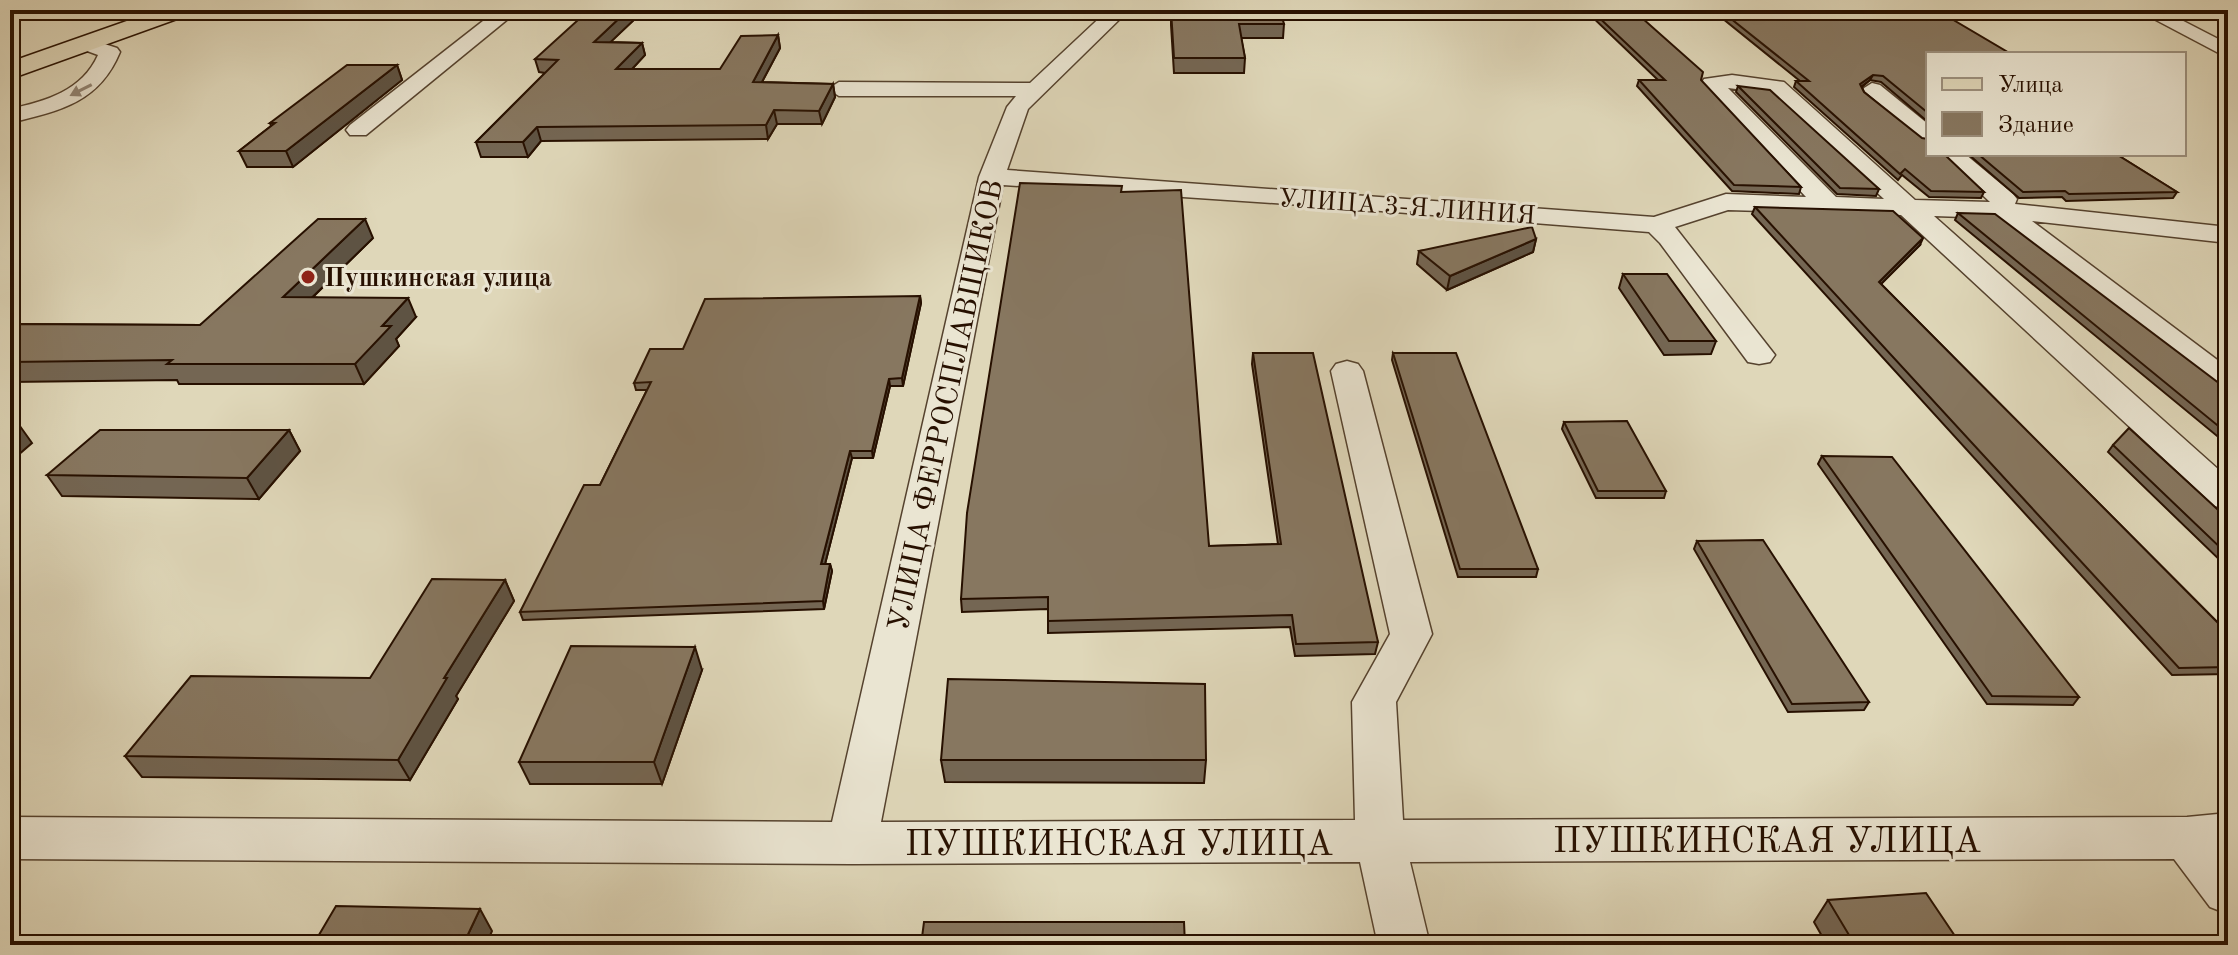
<svg xmlns="http://www.w3.org/2000/svg" width="2238" height="955" viewBox="0 0 2238 955" font-family="'Old Standard TT',serif">
	<style>
		.lines { fill: none; stroke-linecap: round; stroke-linejoin: round }
		.minor-casing { stroke: #55422e; stroke-width: 3 }
		.major-casing { stroke: #271000; stroke-width: 3 }
		.minor { fill: #eae5d2; fill-rule: evenodd }
		.major { fill: #dfd7b9; fill-rule: evenodd }
		.wall { fill: #746653; stroke: #271000; stroke-width: 2 }
		.shaded-wall { fill: #5e5343; stroke: #271000; stroke-width: 2 }
		.building { fill: #877760; stroke: #271000; stroke-width: 2 }
		.oneway { fill: #928574 }
		.poi-dot { fill: #8f2418; stroke: #eae5d2; stroke-width: 3 }
		.labels { text-anchor: middle; stroke-width: 6; stroke-linejoin: round; paint-order: stroke }
		.far-street-label { font-size: 26px; fill: #271000; stroke: #eae5d2 }
		.far-poi-label { font-size: 26px; font-weight: bold; fill: #271000; stroke: #eae5d2; text-anchor: start }
		.street-label { font-size: 30px; fill: #271000; stroke: #eae5d2 }
		.near-street-label { font-size: 36px; fill: #271000; stroke: #eae5d2 }
	</style>
	<rect width="100%" height="100%" fill="#dfd7b9"/>
	<filter id="stains"><feTurbulence type="fractalNoise" baseFrequency=".0025" numOctaves="4"/><feColorMatrix values="0 0 0 0 .2 0 0 0 0 .09 0 0 0 0 .02 0 0 0 .5 -.17"/></filter>
	<radialGradient id="worn" r=".72"><stop offset=".6" stop-color="#630" stop-opacity="0"/><stop offset="1" stop-color="#630" stop-opacity=".3"/></radialGradient>
	<g class="lines">
		<g class="minor-casing">
			<g id="minor">
				<path d="M497,10h22l-153,125h-16l-4,-5 4,-5z"/>
				<path d="M1108,10h21l-101,99 -21,61 647,47 72,-23 80,3 -105,-113 3,-5 28,-4 52,7 131,118 75,2 -52,-48h27l48,40 4,5 -2,5 213,23v16l-196,-22 196,147v25l-12,-3 -223,-172 -59,-2 294,262v32l-13,-4 -314,-291 -173,-5 -53,17 100,128 -5,7 -11,2 -11,-2 -88,-119 -11,-11 -332,-26 -314,-21 -122,637 474,-2 -3,-118 38,-68 -59,-263 5,-7 11,-3 11,3 5,7 69,263 -36,68 7,118 784,-3 41,-4v101l-18,-7 -36,-48 -764,3 20,83h-52l-18,-83 -508,2 -842,-5v-42l822,5 147,-645 28,-70 9,-11h-177l-11,-7 11,-7 191,1zM1728,88l41,5 115,106 -48,-2z"/>
				<path d="M2137,10h25l66,34v14z"/>
				<path d="M86,38l31,10 3,4c-21,51 -61,59 -110,71v-14c36,-8 72,-18 88,-54l-19,-7 -3,-4z"/>
				<path d="M1872,83l8,2 48,39v19l-8,-2 -56,-46 -3,-5z"/>
			</g>
		</g>
		<g class="major-casing">
			<path id="major" d="M158,10h34l-4,5 -178,64v-17z"/>
		</g>
		<use href="#minor" class="minor"/>
		<use href="#major" class="major"/>
	</g>
	<g class="wall">
		<path d="M1171,10l113,14 -1,14h-42l4,20 -1,15h-70l-3,-48z"/>
		<path d="M1585,10h48l168,177 -2,7 -67,-3 -95,-105 2,-6h19z"/>
		<path d="M1712,10h292l3,2 -2,5h-56l-21,37v68l-47,-40 -11,-2 -8,7 2,5 120,100 -3,6 -52,-1 -27,-22 -4,5 -104,-93 2,-6h4z"/>
		<path d="M638,16l-28,26 32,1 3,12 -13,14h88l58,-34 2,13 -18,34 71,2 2,13 -13,27h-45l-9,15 -227,2 -13,16h-47l-5,-15 69,-69 -6,-1 -4,-13z"/>
		<path d="M397,65l5,15 -109,87h-46l-8,-16 32,-25 -1,-3z"/>
		<path d="M1738,86l141,103 -3,7 -39,-2 -101,-102z"/>
		<path d="M1968,154h148l61,38 -4,6 -107,3 -4,-4 -43,1z"/>
		<path d="M1121,192l88,354 69,-2 -26,-180 1,-11 125,289 -3,12 -80,2 -5,-29 -242,6v-24l-86,3 -1,-13z"/>
		<path d="M1755,207l165,38 -39,39 347,349v41l-56,1 -420,-461z"/>
		<path d="M1958,213l270,177v55l-273,-225z"/>
		<path d="M373,238l-60,59 103,20 -20,22 3,7 -35,38h-185l-2,-4 -167,2v-58l190,1z"/>
		<path d="M1536,239l-3,13 -86,38 -30,-26 2,-13z"/>
		<path d="M1623,274l93,67 -5,13 -47,1 -45,-67z"/>
		<path d="M920,296l1,7 -18,83h-13l-17,72h-21l-27,106h5l2,7 -8,38 -301,11 -3,-8 80,-127 47,-95h-11l-2,-7 49,-34z"/>
		<path d="M1393,353l145,216 -2,8h-78l-66,-217z"/>
		<path d="M1564,422l102,69 -2,7h-68l-34,-69z"/>
		<path d="M289,430l11,21 -41,48 -197,-3 -15,-21z"/>
		<path d="M2113,445l115,74v49l-120,-116z"/>
		<path d="M1822,456l257,241 -6,8 -86,-1 -169,-240z"/>
		<path d="M1697,541l172,161 -5,8 -76,2 -94,-163z"/>
		<path d="M505,580l9,21 -58,95 2,3 -48,81 -268,-3 -17,-21 245,-78z"/>
		<path d="M702,670l-40,114h-132l-11,-22z"/>
		<path d="M941,760h265l-2,23 -259,-1z"/>
		<path d="M1828,900l133,45h-134l-13,-23z"/>
	</g>
	<g class="shaded-wall">
		<path d="M628,10h8l2,6 -41,39 -3,-13z"/>
		<path d="M778,35l2,13 -25,47 -2,-13z"/>
		<path d="M642,43l3,12 -25,27 -4,-13z"/>
		<path d="M397,65l5,15 -109,87 -7,-16z"/>
		<path d="M1873,75l-3,5 -12,9 2,-5z"/>
		<path d="M833,84l2,13 -13,27 -3,-13z"/>
		<path d="M774,110l3,14 -9,15 -2,-14z"/>
		<path d="M537,127l4,14 -13,16 -5,-15z"/>
		<path d="M365,219l8,19 -80,78 -10,-19z"/>
		<path d="M1923,238l-3,7 -44,44 3,-7z"/>
		<path d="M1536,239l-3,13 -86,38 3,-14z"/>
		<path d="M920,296l1,7 -18,83 -1,-8z"/>
		<path d="M408,298l8,19 -20,22 3,7 -35,38 -9,-20 27,-38z"/>
		<path d="M889,379l1,7 -17,72 -1,-7z"/>
		<path d="M17,422l15,21 -22,19v-33z"/>
		<path d="M289,430l11,21 -41,48 -12,-21z"/>
		<path d="M850,451l2,7 -29,114 -2,-8z"/>
		<path d="M830,564l2,7 -8,38 -1,-8z"/>
		<path d="M505,580l9,21 -58,95 2,3 -48,81 -12,-20 46,-82z"/>
		<path d="M695,647l7,23 -40,114 -8,-22z"/>
		<path d="M480,909l12,22 -6,14h-23z"/>
	</g>
	<g class="building">
		<path d="M589,10h39l-34,32 48,1 -26,26h104l21,-33 37,-1 -25,47 80,2 -14,27 -45,-1 -8,15 -229,2 -14,15h-47l82,-82 -23,-1z"/>
		<path d="M1171,10h109l4,14h-45l6,34h-71z"/>
		<path d="M1591,10h42l70,62 -2,8 100,107 -67,-2 -95,-105h26z"/>
		<path d="M1720,10h284l3,2h-67l71,42h-83v59l-45,-37 -10,-1 -13,9 4,8 58,46 6,1v15h16l40,38 -53,-1 -26,-22 -5,5 -104,-93h13z"/>
		<path d="M347,65h50l-111,86h-47l36,-28h-5z"/>
		<path d="M1738,86l32,4 109,99 -39,-1z"/>
		<path d="M1978,154h138l61,38 -108,2 -4,-3 -42,1z"/>
		<path d="M1020,183l102,3 -1,6 60,-2 28,356 72,-2 -28,-191h60l65,289 -82,2 -4,-29 -244,6v-24l-87,2 6,-86z"/>
		<path d="M1755,207l138,4 30,27 -44,44 349,351v34l-49,1z"/>
		<path d="M1958,213l37,1 233,176v44z"/>
		<path d="M318,219h47l-82,78 125,1 -26,28h9l-36,38h-188l5,-4 -162,2v-38l190,1z"/>
		<path d="M1532,227l4,12 -86,37 -31,-25z"/>
		<path d="M1623,274h44l49,67h-47z"/>
		<path d="M920,296l-18,82 -13,1 -17,72h-22l-29,113h9l-7,37 -303,11 64,-127h16l51,-103 -17,1 16,-34h33l22,-50z"/>
		<path d="M1393,353h63l82,216h-78z"/>
		<path d="M1627,421l39,70h-68l-34,-69z"/>
		<path d="M10,422h7l-7,7z"/>
		<path d="M2129,428l99,91v36l-115,-110z"/>
		<path d="M100,430h189l-42,48 -200,-3z"/>
		<path d="M1822,456l70,1 187,240 -87,-1z"/>
		<path d="M1763,540l106,162 -77,2 -95,-163z"/>
		<path d="M432,579l73,1 -61,98h3l-49,82 -273,-4 66,-80 179,2z"/>
		<path d="M571,646l124,1 -41,115h-135z"/>
		<path d="M948,679l257,5 1,76h-265z"/>
		<path d="M1926,893l35,52h-106l-27,-45z"/>
		<path d="M336,906l144,3 -17,36h-150z"/>
		<path d="M924,922h260l1,23h-264z"/>
	</g>
	<defs><path id="oneway-solid" d="M-6-.8H1V-3.2L6.5 0L1 3.2V.8H-6Z" transform="scale(2)"/></defs>
	<use class="oneway" href="#oneway-solid" transform="translate(81 90) rotate(153)"/>
	<circle class="poi-dot" cx="308" cy="277" r="8"/>
	<g class="labels">
		<g class="far-street-label">
			<text transform="translate(1407 206) rotate(4)" y="9">УЛИЦА 3-Я ЛИНИЯ</text>
		</g>
		<g class="far-poi-label">
			<text x="324" y="286">Пушкинская улица</text>
		</g>
		<g class="street-label">
			<text transform="translate(945 405) rotate(-78)" y="10">УЛИЦА ФЕРРОСПЛАВЩИКОВ</text>
		</g>
		<g class="near-street-label">
			<text x="1767" y="852">ПУШКИНСКАЯ УЛИЦА</text>
			<text x="1119" y="855">ПУШКИНСКАЯ УЛИЦА</text>
		</g>
	</g>
	<rect width="2238" height="955" fill="none" stroke="#dfd7b9" stroke-width="40"/>
	<rect x="12" y="12" width="2214" height="931" fill="none" stroke="#271000" stroke-width="4"/>
	<rect x="20" y="20" width="2198" height="915" fill="none" stroke="#271000" stroke-width="2"/>
	<rect x="1926" y="52" width="260" height="104" fill="#eae5d2" stroke="#9c907e" stroke-width="2"/>
	<rect x="1942" y="78" width="40" height="12" fill="#dfd7b9" stroke="#9c907e" stroke-width="2"/>
	<text x="1998" y="92" font-size="24" fill="#271000">Улица</text>
	<rect x="1942" y="112" width="40" height="24" fill="#877760" stroke="#9c907e" stroke-width="2"/>
	<text x="1998" y="132" font-size="24" fill="#271000">Здание</text>
	<rect width="100%" height="100%" filter="url(#stains)"/>
	<rect width="100%" height="100%" fill="url(#worn)"/>
</svg>
